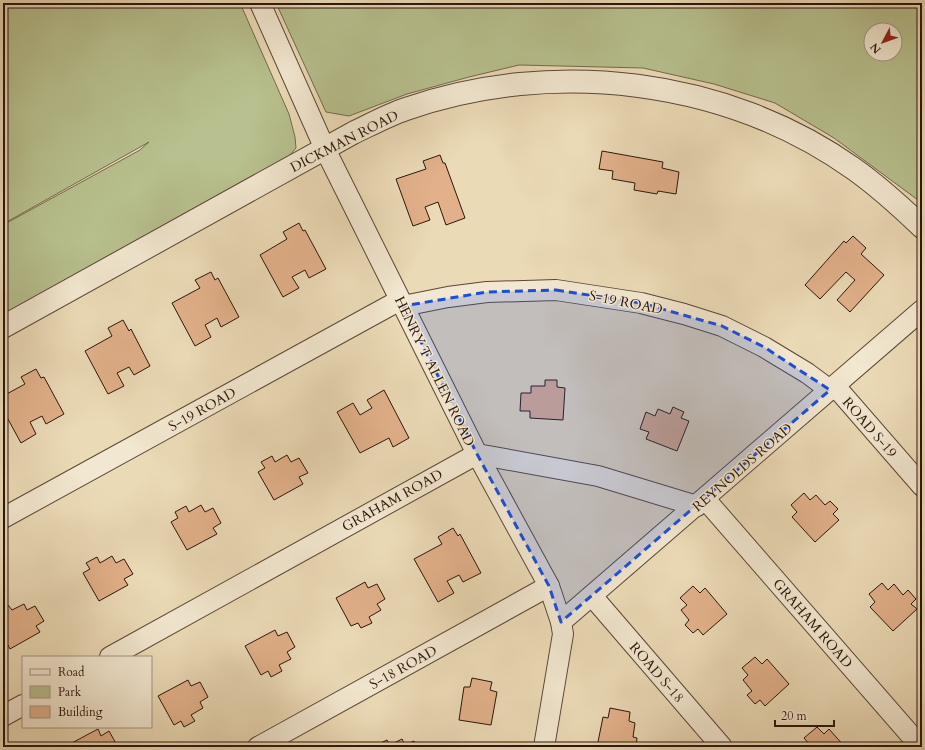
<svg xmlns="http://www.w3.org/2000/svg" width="925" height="750" viewBox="0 0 925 750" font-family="Cardo,serif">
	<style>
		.green { fill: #b7c08e; stroke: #726a4c; fill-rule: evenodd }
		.building { fill: #e2b18b; stroke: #2c150a }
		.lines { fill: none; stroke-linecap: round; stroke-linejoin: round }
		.minor-casing { stroke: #5c4635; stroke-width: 22 }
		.tertiary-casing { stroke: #5c4635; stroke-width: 24 }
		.minor { stroke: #f2e7d0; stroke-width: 20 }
		.tertiary { stroke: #f2e7d0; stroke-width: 22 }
		.marked { fill: #1d4ed8; fill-opacity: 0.2; stroke: #1d4ed8; stroke-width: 3; stroke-dasharray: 8 5; stroke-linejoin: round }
		.labels { text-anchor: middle; stroke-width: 3; stroke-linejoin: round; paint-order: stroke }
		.street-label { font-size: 14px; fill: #2c150a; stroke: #f2e7d0 }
	</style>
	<rect width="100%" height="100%" fill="#ebdab6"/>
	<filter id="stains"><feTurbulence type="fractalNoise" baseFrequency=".005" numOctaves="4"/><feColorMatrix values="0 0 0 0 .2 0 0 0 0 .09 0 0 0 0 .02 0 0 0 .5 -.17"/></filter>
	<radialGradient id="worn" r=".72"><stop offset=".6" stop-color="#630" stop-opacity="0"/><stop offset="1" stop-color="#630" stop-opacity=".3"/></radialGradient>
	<g class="green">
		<path d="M3,3h237l49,111 6,23 1,11 -7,8 -286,158v-89l137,-75 9,-8 -146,82z"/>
		<path d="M276,3h646v200l-88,-65 -59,-35 -61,-19 -71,-16 -124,-3 -50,12 -62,17 -58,22 -23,-4zM871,30h24v24h-24z"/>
	</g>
	<g class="building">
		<path d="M602,151l61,11 -1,6 17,4 -3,22 -18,-3 -1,3 -23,-4 1,-7 -23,-4 1,-8 -14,-2z"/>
		<path d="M440,155l3,8h2l20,55 -19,7 -8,-23 -13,5 5,13 -17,6 -17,-47 30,-10 -3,-8z"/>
		<path d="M299,223l4,8 2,-1 21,39 -17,9 -4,-8 -13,7 7,11 -16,9 -23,-42 27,-16 -4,-7z"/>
		<path d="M853,236l13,12 -5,6 23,21 -34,37 -13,-12 18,-20 -9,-8 -26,27 -15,-14 39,-44 2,2z"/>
		<path d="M211,272l4,8 3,-2 21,39 -18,10 -4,-9 -12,7 6,12 -16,9 -23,-43 28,-15 -5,-8z"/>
		<path d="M123,320l6,11 2,-2 19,37 -16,9 -5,-8 -12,6 7,13 -16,8 -23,-43 27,-15 -4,-8z"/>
		<path d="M36,369l5,9 3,-1 20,37 -18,10 -4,-8 -12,6 6,12 -15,9 -18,-33v-14l22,-12 -4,-7z"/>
		<path d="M545,380h12v7l8,1 -2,32 -33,-2v-7h-10l1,-18h10v-7h14z"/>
		<path d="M384,390l25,48 -16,9 -4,-9 -29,15 -23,-41 16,-9 7,12 12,-7 -5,-8z"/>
		<path d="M673,407l11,5 -3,6 8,3 -12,30 -31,-12 3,-7 -9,-3 6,-17 9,4 3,-7 12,5z"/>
		<path d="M287,455l4,7 8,-4 9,15 -9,4 4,7 -29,16 -16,-28 7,-4 -4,-6 11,-6 3,6z"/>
		<path d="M804,493l6,7 6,-5 9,10 5,-4 8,8 -5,5 6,6 -24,22 -23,-25 5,-5 -6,-7z"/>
		<path d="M201,505l4,7 8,-4 8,15 -8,5 4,6 -30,16 -16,-28 7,-4 -3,-6 11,-6 3,6z"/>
		<path d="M453,528l5,8 2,-2 21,39 -18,9 -4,-7 -12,6 7,12 -16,9 -24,-43 28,-15 -4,-7z"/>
		<path d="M112,556l4,7 8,-4 9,15 -9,5 4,6 -29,16 -16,-28 7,-4 -4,-6 11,-6 3,6z"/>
		<path d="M365,582l3,6 9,-4 8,15 -8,5 4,6 -12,7 3,6 -11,5 -3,-5 -7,3 -15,-28z"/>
		<path d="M882,583l6,7 6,-6 9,11 5,-5 8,9 -5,5 6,5 -24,22 -23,-24 5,-5 -6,-8z"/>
		<path d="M693,586l7,7 5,-5 22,26 -24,21 -5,-6 -5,4 -8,-8 4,-5 -8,-10 6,-5 -7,-7z"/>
		<path d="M24,604l3,6 8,-4 9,15 -8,5 4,6 -30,17 -7,-13v-28l5,-3 4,5z"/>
		<path d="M275,630l3,6 9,-4 8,15 -8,5 4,7 -12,6 3,6 -11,6 -3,-6 -7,4 -16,-29z"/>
		<path d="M755,657l7,7 5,-5 22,25 -24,22 -5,-6 -5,4 -8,-9 5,-4 -9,-11 5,-5 -6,-7z"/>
		<path d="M472,678l20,4 -2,8 7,2 -6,33 -32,-5 5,-33h6z"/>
		<path d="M188,680l3,6 9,-4 8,15 -8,5 3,6 -12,7 4,6 -11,6 -3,-6 -7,4 -16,-29z"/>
		<path d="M610,708l20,4 -1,9 6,2 -2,14 4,1 -1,9h-39l6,-30 5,1z"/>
		<path d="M817,727l7,7 5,-5 16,18h-37l2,-2 -6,-7z"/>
		<path d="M98,729l3,7 8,-5 9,16h-49l-1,-2z"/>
		<path d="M402,739l3,6 9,-4 3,6h-40l-1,-2 11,-5 3,5z"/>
	</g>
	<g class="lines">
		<g class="minor-casing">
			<g id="minor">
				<path d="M260,3l65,146 152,305 72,132 12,36 2,12 -19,113"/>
				<path d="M403,306l45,-9 39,-5 69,-2 85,13 43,11 38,12 42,21 43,26 23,17"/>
				<path d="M835,386l87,100"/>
				<path d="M705,499l216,248"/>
				<path d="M3,518l397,-218"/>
				<path d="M592,596l130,151"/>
				<path d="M561,622l361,-312"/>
				<path d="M110,657l367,-203 121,22 99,30"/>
				<path d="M3,716l20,-11"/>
				<path d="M258,747l291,-161"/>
			</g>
		</g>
		<g class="tertiary-casing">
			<path id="tertiary" d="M3,327l350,-194c17,-8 35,-18 53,-24 147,-51 320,-31 448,60 24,17 46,37 68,58"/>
		</g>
		<use href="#minor" class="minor"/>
		<use href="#tertiary" class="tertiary"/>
	</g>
	<path class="marked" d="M556,290l85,13 81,23 42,21 66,43 -269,232 -12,-36 -72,-132 -74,-148 84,-14z"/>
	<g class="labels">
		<g class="street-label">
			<text transform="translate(344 141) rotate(-27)" y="5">DICKMAN ROAD</text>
			<text transform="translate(626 302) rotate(11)" y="5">S-19 ROAD</text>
			<text transform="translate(435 371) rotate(64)" y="5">HENRY T ALLEN ROAD</text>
			<text transform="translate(202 409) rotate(-29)" y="5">S-19 ROAD</text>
			<text transform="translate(870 427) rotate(49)" y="5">ROAD S-19</text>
			<text transform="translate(742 467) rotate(-41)" y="5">REYNOLDS ROAD</text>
			<text transform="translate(392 500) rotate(-29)" y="5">GRAHAM ROAD</text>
			<text transform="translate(813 623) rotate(49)" y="5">GRAHAM ROAD</text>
			<text transform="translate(403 667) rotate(-29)" y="5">S-18 ROAD</text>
			<text transform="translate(657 672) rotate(49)" y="5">ROAD S-18</text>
		</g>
	</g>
	<rect width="925" height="750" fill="none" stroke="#ebdab6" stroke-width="16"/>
	<rect x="4" y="4" width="917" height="742" fill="none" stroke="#2c150a" stroke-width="2"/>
	<rect x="8" y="8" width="909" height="734" fill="none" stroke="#2c150a"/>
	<rect x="22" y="656" width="130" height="72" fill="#f2e7d0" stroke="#a39381"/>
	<rect x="30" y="669" width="20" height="6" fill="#f2e7d0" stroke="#a39381"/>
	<text x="58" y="676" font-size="12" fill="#2c150a">Road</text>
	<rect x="30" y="686" width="20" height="12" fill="#b7c08e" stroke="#a39381"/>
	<text x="58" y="696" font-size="12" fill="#2c150a">Park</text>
	<rect x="30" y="706" width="20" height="12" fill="#e2b18b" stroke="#a39381"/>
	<text x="58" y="716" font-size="12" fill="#2c150a">Building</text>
	<g transform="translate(883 42) rotate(229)"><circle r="19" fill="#f2e7d0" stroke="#a39381"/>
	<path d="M0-3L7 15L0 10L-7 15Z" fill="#8f2418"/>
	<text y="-6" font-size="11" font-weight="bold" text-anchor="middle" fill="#2c150a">N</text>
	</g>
	<path d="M775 720v6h59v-6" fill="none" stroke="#2c150a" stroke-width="2"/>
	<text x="781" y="720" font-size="12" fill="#2c150a" stroke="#f2e7d0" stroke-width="3" paint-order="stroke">20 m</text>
	<rect width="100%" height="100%" filter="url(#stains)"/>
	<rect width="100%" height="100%" fill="url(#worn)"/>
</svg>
